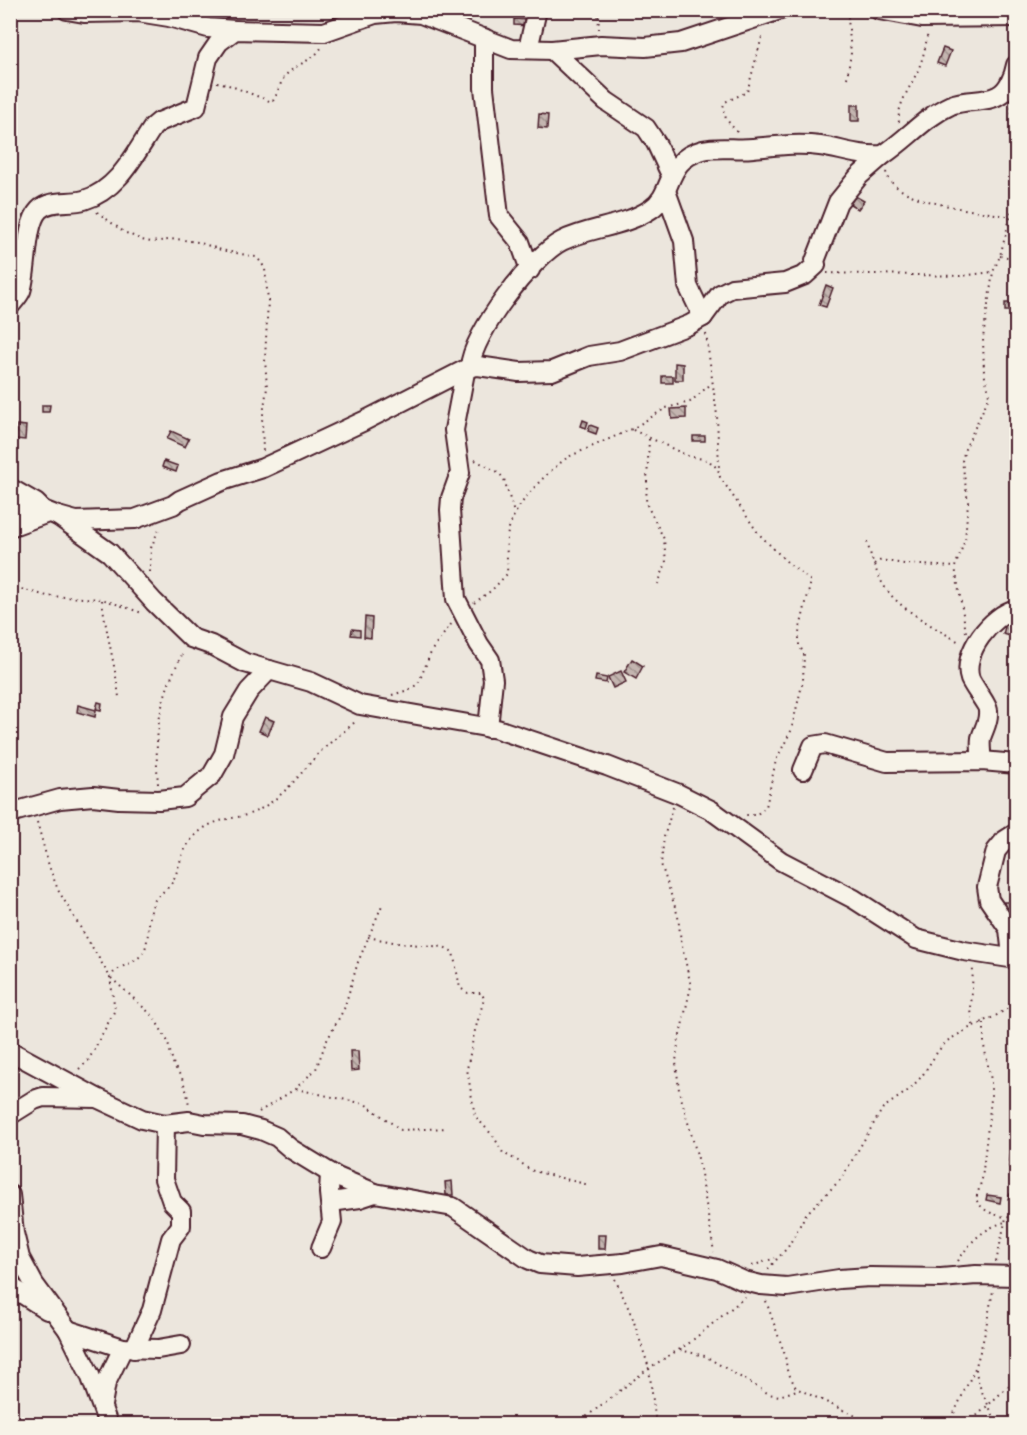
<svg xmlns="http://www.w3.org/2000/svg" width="1027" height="1435" viewBox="0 0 1027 1435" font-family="'Patrick Hand',sans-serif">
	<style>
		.building { fill: url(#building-back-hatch); stroke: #4a1f2b; stroke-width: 1.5 }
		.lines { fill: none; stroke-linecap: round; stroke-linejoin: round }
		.minor-casing { stroke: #4a1f2b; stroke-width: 22 }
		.path { stroke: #4a1f2b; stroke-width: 2; stroke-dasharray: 1.5 4.5; stroke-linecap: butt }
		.minor { stroke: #f7f3e8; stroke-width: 18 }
	</style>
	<defs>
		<pattern id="building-back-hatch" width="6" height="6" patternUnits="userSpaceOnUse" patternTransform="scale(1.5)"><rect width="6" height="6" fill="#c4b5b0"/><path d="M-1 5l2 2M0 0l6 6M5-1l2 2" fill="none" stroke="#a1938f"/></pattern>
	</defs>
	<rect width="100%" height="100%" fill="#ece6dd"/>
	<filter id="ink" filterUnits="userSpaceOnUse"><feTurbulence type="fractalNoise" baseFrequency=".0167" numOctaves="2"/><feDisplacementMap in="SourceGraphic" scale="12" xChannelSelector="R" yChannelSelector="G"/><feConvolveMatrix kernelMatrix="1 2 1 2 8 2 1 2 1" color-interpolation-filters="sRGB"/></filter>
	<g filter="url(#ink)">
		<g class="building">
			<path d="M514,19l14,1 -1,6 -13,-1z"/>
			<path d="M943,48l8,3 -6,15 -8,-3z"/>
			<rect x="851" y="105" width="8" height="16"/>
			<path d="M539,114l9,1 -1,14 -9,-1z"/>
			<path d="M855,196l9,5 -6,8 -8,-5z"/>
			<path d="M826,285l7,3 -7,19 -7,-2z"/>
			<rect x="1005" y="303" width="11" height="8"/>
			<path d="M675,363l8,1v16h-8z"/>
			<rect x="662" y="376" width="11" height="7"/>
			<path d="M42,405h8l-1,7h-7z"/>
			<path d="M686,408v10l-14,1 -1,-10z"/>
			<path d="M583,420l5,2 -2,6 -5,-2z"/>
			<path d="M17,425l9,1 -1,14 -9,-1z"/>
			<path d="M590,425l8,3 -2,6 -8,-3z"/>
			<path d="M171,431l18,8 -4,8 -18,-8z"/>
			<rect x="693" y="436" width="12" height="5"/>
			<path d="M164,461l14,5 -2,6 -14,-5z"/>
			<path d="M365,617l7,1 -1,20 -7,-1z"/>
			<path d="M1007,620l9,3 -2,14 -11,-3z"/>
			<path d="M352,629l8,1v6l-9,-1z"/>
			<path d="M632,659l11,7 -7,13 -12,-7z"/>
			<path d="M621,671l5,11 -13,6 -5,-11z"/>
			<path d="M596,676l11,2 -1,5 -11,-2z"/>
			<path d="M98,702l4,1 -1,7 -5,-1z"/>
			<path d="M78,705l18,5 -1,7 -18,-5z"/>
			<path d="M265,717l9,4 -6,14 -9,-4z"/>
			<path d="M1013,853h3v15z"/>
			<rect x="1013" y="874" width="3" height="14"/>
			<path d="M1004,902h10v6l-10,-1z"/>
			<path d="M350,1051h8l1,19 -8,1z"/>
			<path d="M1011,1151h5l-2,17 -5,-1z"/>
			<path d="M452,1181l1,14h-7l-1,-13z"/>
			<path d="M1010,1194l6,2v5l-8,-2z"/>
			<path d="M987,1195l14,2 -1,6 -14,-3z"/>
			<path d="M598,1235h8l-1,14h-7z"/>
		</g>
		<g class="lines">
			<g class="minor-casing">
				<g id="minor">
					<path d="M67,10l17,3 54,-1 31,5 39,11 27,2"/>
					<path d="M879,10l43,8 94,-1"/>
					<path d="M484,38v50l15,128 21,26 10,28"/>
					<path d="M528,49l9,-39"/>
					<path d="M552,50l54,51 40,27 10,15 15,32"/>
					<path d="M666,191l18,50 4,45 15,31"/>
					<path d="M10,306c4,-5 9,-10 11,-15 7,-21 4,-67 18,-81 11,-11 31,-6 45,-10 34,-10 51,-46 69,-73l6,-5 37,-15 12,-49 11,-16 16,-12 89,2 51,-18 21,-2 25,2 90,35 41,1 49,-5 44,2 36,-4 99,-33"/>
					<path d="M10,488l26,15 5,5"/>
					<path d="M10,506l33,4 15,6 18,5 59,-2 38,-14 7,-5 42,-19 41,-13 26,-12 75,-35 106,-54 8,-1 41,6 33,-1 37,-15 31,-5 69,-26 14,-8 17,-23 12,-6 53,-5 20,-8 11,-10 -1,-4 23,-59 21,-26 24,-21"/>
					<path d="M58,516l52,37 44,49 37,36 20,7 34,18 66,19 49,23 137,24 110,37 72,28 32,16 70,51 73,38 62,40 48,12 52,8"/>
					<path d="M10,527l38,-14"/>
					<path d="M488,728l5,-48 -3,-20 -11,-16 -23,-45 -6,-89 1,-12 9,-25 -6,-43 11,-58 5,-5c2,-33 62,-111 92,-126 28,-14 62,-14 89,-32 24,-16 13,-49 52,-59 16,-4 33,0 50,-2 23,-2 44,-5 67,-2 21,3 41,11 63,9 24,-16 42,-38 68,-50 15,-6 33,-2 46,-9 11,-5 17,-20 19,-31"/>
					<path d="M982,761c-1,-8 -2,-16 -1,-23 3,-10 8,-16 7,-27 0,-6 -14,-23 -18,-32 -9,-26 22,-64 46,-70"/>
					<path d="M803,770l10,-24 12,-2 62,18 95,-1 34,3"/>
					<path d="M10,813l50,-14 33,-3 26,3 40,1 26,-3 27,-22 12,-21 9,-37 16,-26 20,-21"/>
					<path d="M1016,833l-11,7 -9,11 -9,36 2,13 20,29 2,18 5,9"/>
					<path d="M10,1051l85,46"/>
					<path d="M10,1115l24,-15 9,-3 54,1 45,21 23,5 24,-3 15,3 38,1 19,5 16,7 14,12 46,28 38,16 78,14 75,52 12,5 37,3 46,-4 38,-7 56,13 27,12 17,4 26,2 52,-8 31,-2 71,1 35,-3 40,1"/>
					<path d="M10,1195l4,38 6,25 14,26 34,46 22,45 18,49"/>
					<path d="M331,1202l29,-4 15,-5"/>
					<path d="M321,1248l11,-26 -3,-29 1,-20"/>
					<path d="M10,1286l37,24"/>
					<path d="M68,1330l55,18 35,1 23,-4"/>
					<path d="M134,1349l18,-39 19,-71 10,-13v-15l-9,-9 -8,-23 1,-55"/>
					<path d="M102,1405l4,-22 17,-35"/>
				</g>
			</g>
			<g class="path">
				<path d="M598,10l1,19"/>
				<path d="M847,78l4,-25 -3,-35 4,-8"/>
				<path d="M217,82l9,2 46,18c6,-7 7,-19 14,-27 10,-11 28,-15 35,-27"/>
				<path d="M1012,106v27l4,12"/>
				<path d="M899,122c-3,-18 15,-39 21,-57 4,-10 6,-22 8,-33"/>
				<path d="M737,132l-11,-13 -3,-12 2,-5 22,-10 16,-59"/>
				<path d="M886,172c8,33 96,38 125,45"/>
				<path d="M97,212l27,20 18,8 9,2 25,-3 22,3 23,8 35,7 5,5 4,7 3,31 -3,59 2,29 -5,33 1,31"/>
				<path d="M1000,256l16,2"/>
				<path d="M827,273l133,3 33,-4 7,-16 16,-61"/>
				<path d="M706,334l11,81 2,53"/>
				<path d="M10,411v25"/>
				<path d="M633,430l55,26 20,4 10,9 2,8 38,56 30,30 23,18 -12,52v12l5,9 -1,27 -12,50 -15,29 -10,47 -10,8h-10"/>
				<path d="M649,439l-3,64 18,36 2,24 -8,21"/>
				<path d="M475,460l23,12 6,7 10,34"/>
				<path d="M10,465l6,8"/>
				<path d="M867,542c5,18 11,38 23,52 14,17 52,38 71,49"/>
				<path d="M874,564l7,-4 23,4 51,3"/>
				<path d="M150,572l1,-24 9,-22"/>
				<path d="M10,586l37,10 55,3 40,14"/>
				<path d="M102,600c4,33 13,64 17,97"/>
				<path d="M474,603l18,-13 15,-16c1,-13 -2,-29 1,-42 6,-28 37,-58 60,-75l64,-28 34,-21 24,-6 22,-19"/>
				<path d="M966,632l-11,-65 10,-27 3,-38 -6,-41 3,-12 23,-50 1,-7 -5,-19 -1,-35 10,-66"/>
				<path d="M392,695l16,-5 10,-6 14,-34 20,-27"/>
				<path d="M158,784c-4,-52 1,-87 26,-133"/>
				<path d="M673,807l-9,30 -3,27 17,52 3,26 10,44 -13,58 -2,18 3,28 20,72 15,90"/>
				<path d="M37,822l12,44 9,24 52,87 43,39 14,24 7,26 8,12 5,15 2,12"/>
				<path d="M368,937l30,6 46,4 9,5 7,36 8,5h14l2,6 -10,35 -7,35 8,47 19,21 9,16 17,9 10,8 59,15"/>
				<path d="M984,1023v23l7,34v19l-9,80 -6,20c7,15 25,18 40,19"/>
				<path d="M973,1025l-2,-15 2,-42"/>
				<path d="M79,1069l9,-8 27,-51 -5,-33c9,-14 27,-11 35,-28 4,-11 3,-32 8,-45 3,-9 13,-13 18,-20 9,-14 8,-30 21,-45 22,-26 46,-16 70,-31 23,-13 39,-35 56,-54 12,-12 26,-22 38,-33"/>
				<path d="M296,1089l69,15 36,26 46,-2"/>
				<path d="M259,1112l36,-23 21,-20 10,-27 18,-33 14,-47 25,-59"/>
				<path d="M958,1261c12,-19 24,-32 47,-39"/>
				<path d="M996,1262l10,-44"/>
				<path d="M752,1266l23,-8"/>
				<path d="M768,1269l20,-22 18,-33 35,-35 42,-71 26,-18 13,-14 16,-25 9,-10 26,-15 11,-3 -3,-1 13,-5 22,-14"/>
				<path d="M615,1279l17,37 17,52 6,49 4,7"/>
				<path d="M766,1301l19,54 2,15 9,18 66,31 16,1 22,4"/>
				<path d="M680,1350l25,6 64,38 10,2 18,-6"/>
				<path d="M976,1369c1,19 14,37 21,55"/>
				<path d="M577,1424l72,-56 39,-24 57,-47"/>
				<path d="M819,1424l11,-4 29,-1"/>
				<path d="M949,1424l27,-58 8,-29 9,-46"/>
				<path d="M968,1424l48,-45"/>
			</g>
			<use href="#minor" class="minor"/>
		</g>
	</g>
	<rect width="1027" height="1435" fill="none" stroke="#f7f3e8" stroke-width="36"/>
	<rect x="18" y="18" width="991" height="1399" fill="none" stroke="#4a1f2b" stroke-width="2" filter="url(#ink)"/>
</svg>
